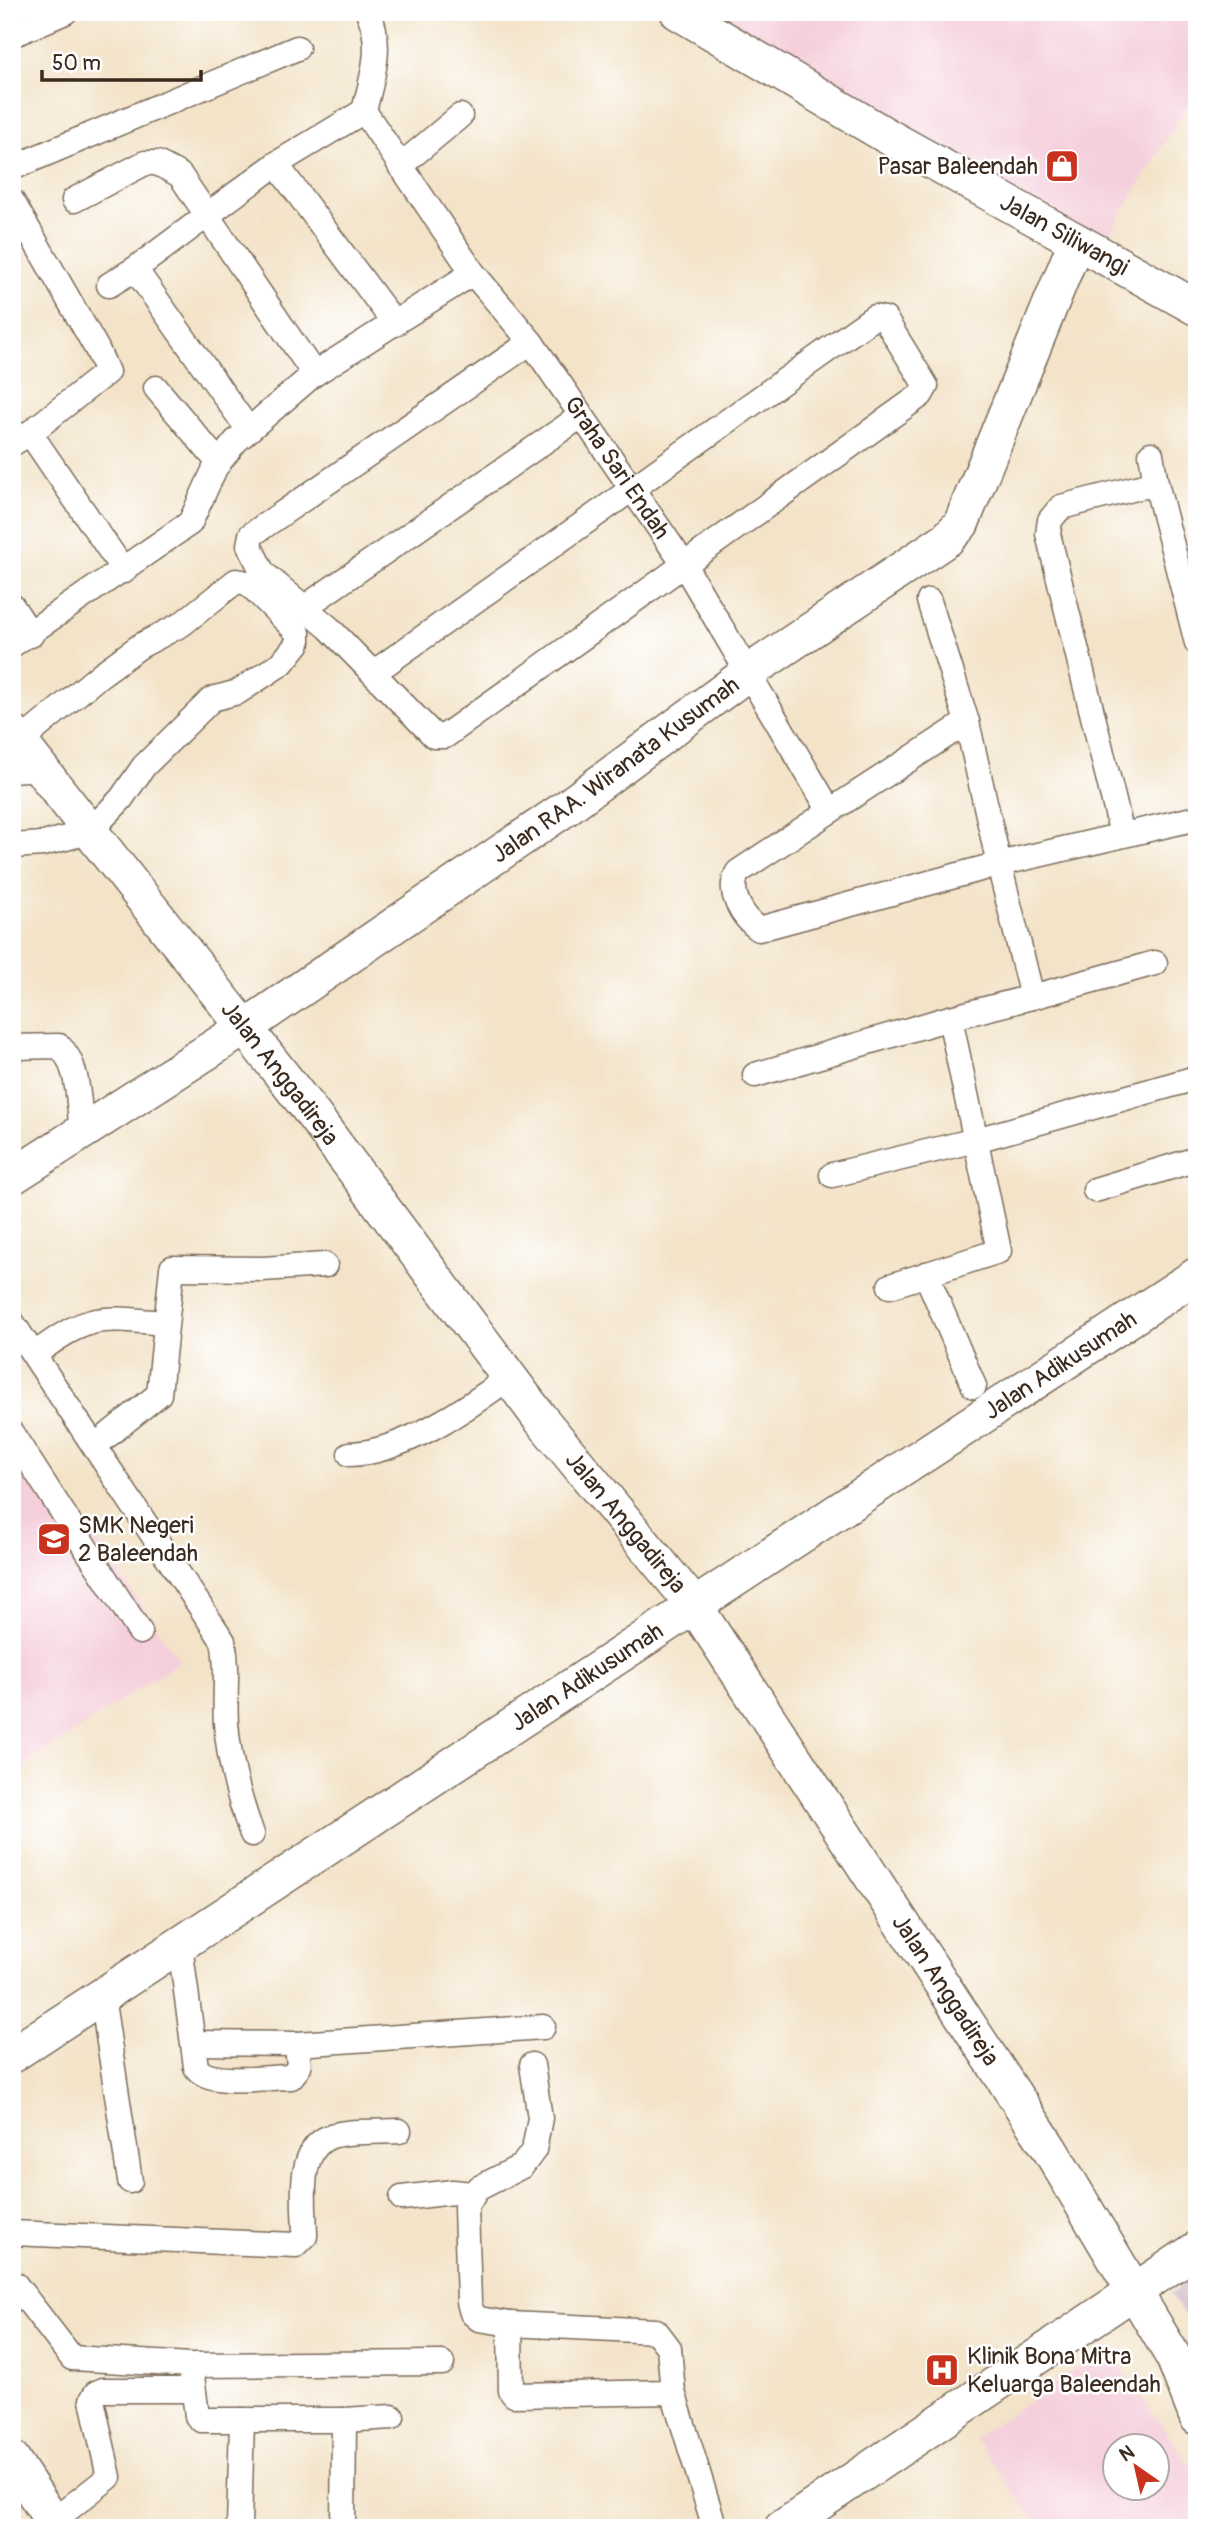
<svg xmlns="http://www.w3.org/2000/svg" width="1209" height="2540" viewBox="0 0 1209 2540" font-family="Pangolin,sans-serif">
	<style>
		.built { fill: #f5cfdb; fill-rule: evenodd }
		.industrial { fill: #d1bdcc }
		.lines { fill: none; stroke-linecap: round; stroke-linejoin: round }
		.street-casing { stroke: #7b6b5a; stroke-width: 27 }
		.secondary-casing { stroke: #7b6b5a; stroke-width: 38 }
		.street { stroke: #fff; stroke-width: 24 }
		.secondary { stroke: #fff; stroke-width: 35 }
		.labels { text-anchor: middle; stroke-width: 5; stroke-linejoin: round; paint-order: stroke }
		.poi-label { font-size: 24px; fill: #3b2a1e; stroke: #fff; text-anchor: start }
		.street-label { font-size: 24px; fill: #3b2a1e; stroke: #fff }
	</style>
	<rect width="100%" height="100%" fill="#fff"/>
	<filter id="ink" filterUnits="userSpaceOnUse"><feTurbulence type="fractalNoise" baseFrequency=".0143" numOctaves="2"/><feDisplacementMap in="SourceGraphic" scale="14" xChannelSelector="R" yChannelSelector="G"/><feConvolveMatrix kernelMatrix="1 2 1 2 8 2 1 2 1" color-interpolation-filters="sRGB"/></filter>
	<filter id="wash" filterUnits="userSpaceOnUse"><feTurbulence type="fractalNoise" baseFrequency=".00686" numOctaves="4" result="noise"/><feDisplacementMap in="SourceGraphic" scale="28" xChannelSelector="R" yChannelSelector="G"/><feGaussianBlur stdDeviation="1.57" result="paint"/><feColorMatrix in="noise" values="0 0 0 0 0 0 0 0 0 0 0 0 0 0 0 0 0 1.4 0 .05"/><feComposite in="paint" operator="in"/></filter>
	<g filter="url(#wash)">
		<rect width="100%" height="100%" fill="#f3e3c8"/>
		<g class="built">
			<path d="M713,12h484v77l-93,154z"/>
			<path d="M12,1418l168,243 -168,113z"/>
			<path d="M1107,2348l90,127v53h-158l-64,-90zM1114,2446h42v42h-42z"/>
		</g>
		<path class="industrial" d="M1197,2275v58l-27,-39z"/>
	</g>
	<g filter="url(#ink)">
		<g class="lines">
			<g class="street-casing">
				<g id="street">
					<path id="s1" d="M368,12c16,33 4,66 -4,99l109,162 58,69 152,221 147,248 137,-89 32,142 198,-46"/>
					<path d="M12,35l53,-23"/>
					<path d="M276,164l119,160"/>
					<path d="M400,166l60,-50"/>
					<path d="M12,168l285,-120"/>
					<path d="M12,201l85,148 10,23 -77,61"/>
					<path d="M135,269l113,160"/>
					<path d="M109,285l26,-16 141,-105 88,-53"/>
					<path d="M314,374l159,-101"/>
					<path d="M156,388l63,75"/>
					<path d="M12,444l18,-11 94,138"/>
					<path d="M1156,483l41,160"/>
					<path d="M929,601l38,121"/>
					<path d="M12,606l19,29"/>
					<path d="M305,607l276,-191"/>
					<path d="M12,645l178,-122 26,-57 20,-25 78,-67 -134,-199 -23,-12h-12l-71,37"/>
					<path d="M373,673l501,-356 11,2 41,67 -5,9 -476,341h-11l-105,-108 -66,-55 -14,-28 2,-10 280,-193"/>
					<path d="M12,770l27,-2"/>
					<path d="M830,811l-92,61c-12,20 5,46 21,57l240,-65 33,133 -82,21 49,233 -109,35"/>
					<path d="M1122,834l-74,-300 2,-14 11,-13 95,-24 -5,-29"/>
					<path d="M12,846l31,-2 46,-12 32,-33 23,-33 68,-67 26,-7 44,-29 16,-20v-10l-50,-50 -12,-2 -54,43 -42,22 -40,29 -80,67"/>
					<path d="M1032,997l123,-34"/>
					<path d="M12,1047l47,-1c21,19 19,58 23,85"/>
					<path d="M755,1075l195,-57"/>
					<path d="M832,1175l144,-35 213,-60"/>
					<path d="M1095,1190l102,-31"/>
					<path d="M926,1274l48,112"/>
					<path d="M12,1322l211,319c6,28 1,54 3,82 3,37 13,76 26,111"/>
					<path d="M35,1354c54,-40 63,-37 129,-31"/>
					<path d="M12,1434l128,198"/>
					<path d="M96,1445l63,-51 13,-126 90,1 63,-4"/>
					<path d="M350,1454c51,-1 119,-46 159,-77"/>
					<path d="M180,1945l16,122c12,20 72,10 95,10l8,-10 -2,-23 246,-17"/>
					<path d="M102,1996l28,185"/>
					<path d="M195,2043l102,1"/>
					<path d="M532,2065l8,53 -6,32 -12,16 -45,23 -11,18 3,95 3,11 7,6 31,5 146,7 13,17 4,44 42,136"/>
					<path d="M402,2198l51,-6 18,2"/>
					<path d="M12,2233l284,12 9,-9c0,-30 -10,-85 24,-99 15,-7 52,-5 70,-6"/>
					<path d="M12,2286l3,-2 57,74 119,7 251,-2"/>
					<path d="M510,2324l1,67 3,4 159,-3"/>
					<path d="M192,2376l5,40 4,4h143l48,-3"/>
					<path d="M53,2521l56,-44 -17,-77 4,-7 7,-3h90"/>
					<path d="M239,2528l3,-108"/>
					<path d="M343,2528l1,-108"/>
				</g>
			</g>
			<g class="secondary-casing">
				<g id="secondary">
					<path id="s2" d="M678,12l209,124 310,172"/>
					<path id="s3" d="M12,732l296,376 231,309 155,188 355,543 125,210 23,59"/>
					<path id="s4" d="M12,1177l232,-149 322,-220 183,-136 198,-133 14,-15 115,-282"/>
					<path id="s5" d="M12,2055l1185,-780"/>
					<path d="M12,2459l45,69"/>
					<path d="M782,2528l415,-279"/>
				</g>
			</g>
			<use href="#street" class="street"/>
			<use href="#secondary" class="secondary"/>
		</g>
	</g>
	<defs>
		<g id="shop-square" transform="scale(1.75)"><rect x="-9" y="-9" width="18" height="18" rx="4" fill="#c8321e" stroke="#fff"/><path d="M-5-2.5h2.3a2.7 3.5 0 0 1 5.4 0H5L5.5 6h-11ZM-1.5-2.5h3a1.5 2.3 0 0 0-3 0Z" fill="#fff"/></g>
		<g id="school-square" transform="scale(1.75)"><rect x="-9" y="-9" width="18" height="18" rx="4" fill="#c8321e" stroke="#fff"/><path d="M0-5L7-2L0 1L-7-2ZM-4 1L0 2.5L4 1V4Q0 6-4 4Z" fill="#fff"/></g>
		<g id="hospital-square" transform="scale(1.75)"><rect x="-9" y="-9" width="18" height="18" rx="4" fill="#c8321e" stroke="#fff"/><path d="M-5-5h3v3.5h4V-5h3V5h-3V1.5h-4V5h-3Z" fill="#fff"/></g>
	</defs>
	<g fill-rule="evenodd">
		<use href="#shop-square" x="1062" y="166"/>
		<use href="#school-square" x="54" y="1539"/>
		<use href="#hospital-square" x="942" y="2370"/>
	</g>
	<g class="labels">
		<g class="poi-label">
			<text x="1038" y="174" text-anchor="end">Pasar Baleendah</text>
			<text x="78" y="1533">SMK Negeri<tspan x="78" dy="28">2 Baleendah</tspan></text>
			<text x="967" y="2364">Klinik Bona Mitra<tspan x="967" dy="28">Keluarga Baleendah</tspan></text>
		</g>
		<g class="street-label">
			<text dy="8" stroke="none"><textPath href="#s2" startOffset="446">Jalan Siliwangi</textPath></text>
			<text dy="8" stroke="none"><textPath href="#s1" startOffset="539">Graha Sari Endah</textPath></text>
			<text dy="8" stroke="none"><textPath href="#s4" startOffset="728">Jalan RAA. Wiranata Kusumah</textPath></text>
			<text dy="8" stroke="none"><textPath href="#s3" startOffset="434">Jalan Anggadireja</textPath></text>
			<text dy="8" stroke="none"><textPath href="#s5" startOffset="1255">Jalan Adikusumah</textPath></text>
			<text dy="8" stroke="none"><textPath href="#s3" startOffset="1001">Jalan Anggadireja</textPath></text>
			<text dy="8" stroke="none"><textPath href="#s5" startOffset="688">Jalan Adikusumah</textPath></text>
			<text dy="8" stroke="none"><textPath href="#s3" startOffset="1568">Jalan Anggadireja</textPath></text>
		</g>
	</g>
	<rect width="1209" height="2540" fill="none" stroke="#fff" stroke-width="42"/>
	<g transform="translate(1136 2467) rotate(326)"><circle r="33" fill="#ffffff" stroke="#b1aaa5" stroke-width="2"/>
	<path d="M0-5L12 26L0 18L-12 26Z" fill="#c8321e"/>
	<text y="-10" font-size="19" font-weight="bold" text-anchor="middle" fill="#3b2a1e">N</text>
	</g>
	<path d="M42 70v10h159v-10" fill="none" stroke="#3b2a1e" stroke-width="3.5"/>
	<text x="52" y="70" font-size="21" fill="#3b2a1e" stroke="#ffffff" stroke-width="5" paint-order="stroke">50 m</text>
</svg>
